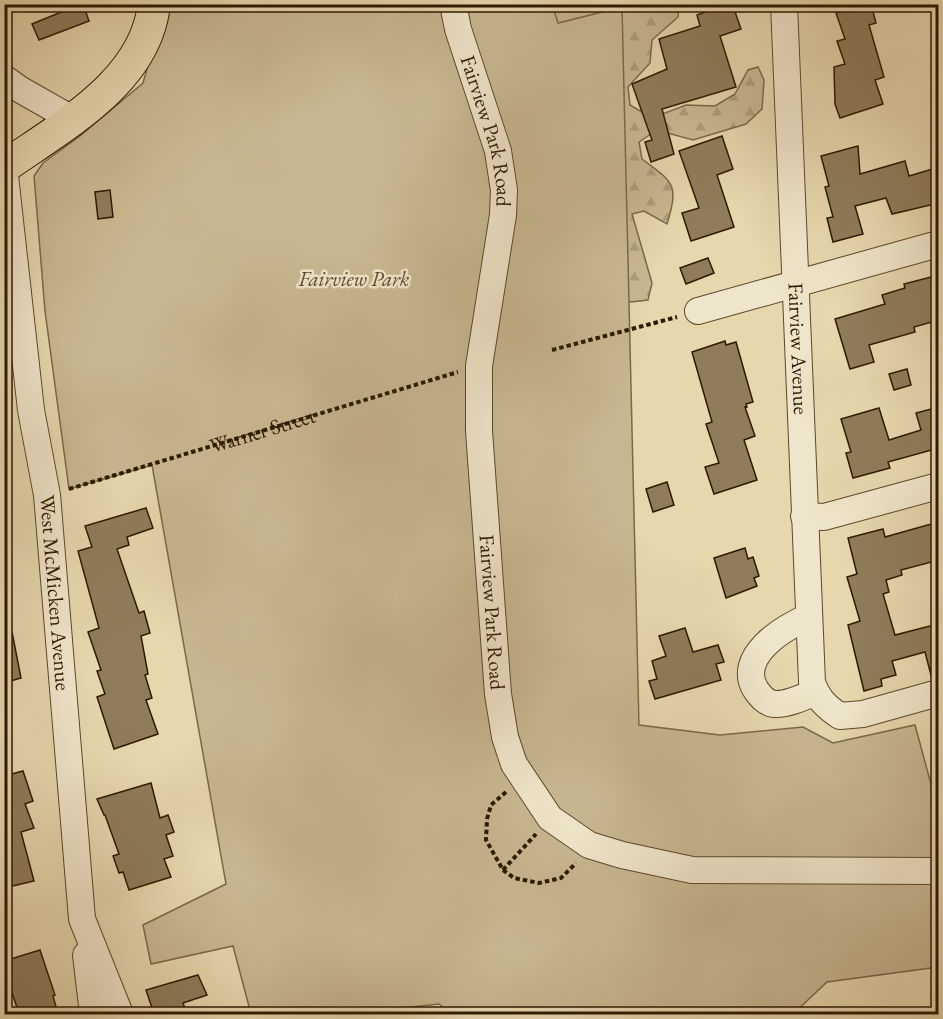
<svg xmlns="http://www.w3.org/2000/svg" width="943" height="1019" viewBox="0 0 943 1019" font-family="'EB Garamond',serif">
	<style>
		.forest { fill: url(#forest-firs); stroke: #7a6848; stroke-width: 1.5 }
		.green { fill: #c7b790; stroke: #7a6848; stroke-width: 1.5 }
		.building { fill: #8e7c5a; stroke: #2e1900; stroke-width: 1.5 }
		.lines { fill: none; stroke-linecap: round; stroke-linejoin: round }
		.minor-casing { stroke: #5c482b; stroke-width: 28 }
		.major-casing { stroke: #2e1900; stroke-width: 34 }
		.path { stroke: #2e1900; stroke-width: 4; stroke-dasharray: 4.5 3; stroke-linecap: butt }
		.minor { stroke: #efe5ca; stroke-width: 26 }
		.major { stroke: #e6d7ad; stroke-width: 32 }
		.labels { text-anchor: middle; stroke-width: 5; stroke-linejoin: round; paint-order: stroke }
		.street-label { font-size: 21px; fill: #2e1900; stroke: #efe5ca }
		.park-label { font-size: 21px; font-style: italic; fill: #5c482b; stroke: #efe5ca }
	</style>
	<defs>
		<pattern id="forest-firs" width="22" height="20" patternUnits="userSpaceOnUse" patternTransform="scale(1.5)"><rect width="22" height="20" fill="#c7b790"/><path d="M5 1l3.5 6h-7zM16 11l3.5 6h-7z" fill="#ab9d7a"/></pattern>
	</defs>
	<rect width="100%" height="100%" fill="#e6d7ad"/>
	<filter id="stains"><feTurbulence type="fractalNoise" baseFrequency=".00333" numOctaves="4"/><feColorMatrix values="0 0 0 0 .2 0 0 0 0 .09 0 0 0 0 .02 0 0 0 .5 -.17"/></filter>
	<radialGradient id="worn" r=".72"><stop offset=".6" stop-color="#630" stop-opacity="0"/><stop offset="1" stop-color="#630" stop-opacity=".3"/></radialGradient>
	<path class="forest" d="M471,5h208l-1,12 -26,23 -2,23 -22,24 2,18 22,13 34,-13 29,1 20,-12 13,-24 10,-3 6,13 -2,29 -16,15 -53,16 -36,-10 -18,12 3,17c32,24 37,25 25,65l-23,-13 -12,3 20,69 -4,17 -17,2 -37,-10z"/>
	<path class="green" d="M552,4l6,19 64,-16 17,718 81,10 83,-8 30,16 82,-18 23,85v157l-111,15 -34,32h-342l-12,-10 -93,10h-95l-18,-68 -82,18 -8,-39 83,-41 -74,-419 -83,24 -24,-178 -11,-135 9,-13 37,-27 63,-53 22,-78z"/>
	<g class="building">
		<path d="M81,4h2l6,17 -50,19 -7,-16z"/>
		<path d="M706,4h20l1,4 6,-2 8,23 -21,7 16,51 -74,22 12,45 -23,8 -6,-20 7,-2 -20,-56 35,-15 -8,-30 41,-13 -3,-11 11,-4z"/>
		<path d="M842,4h29l5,19 -7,2 15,52 -9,3 8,24 -43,14 -5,-14 -1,-37 11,-3 -8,-23 8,-2 -9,-26 8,-2z"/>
		<path d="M722,136l11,33 -16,6 17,52 -43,14 -9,-28 17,-5 -20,-57z"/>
		<path d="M858,146l2,28 45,-13 4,15 30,-9v36l-47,11 -6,-16 -31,8 8,28 -30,8 -6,-24 6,-1 -8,-30 4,-1 -8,-30z"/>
		<path d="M110,190l3,27 -15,2 -3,-27z"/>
		<path d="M708,258l6,15 -28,11 -6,-16z"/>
		<path d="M939,275v45l-25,7 1,5 -46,13 5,17 -24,7 -15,-50 50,-15 -3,-9 23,-7 -1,-4z"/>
		<path d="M725,341l1,4 10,-3 17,60 -7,2 1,3h-2l10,29 -11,4 13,40 -43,14 -9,-27 14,-4 -13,-39 6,-2 -20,-70z"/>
		<path d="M907,369l4,16 -17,5 -5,-16z"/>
		<path d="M939,407v41l-51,14 2,6 -37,10 -7,-25 5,-1 -10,-33 38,-11 10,32 32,-10 -5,-17z"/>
		<path d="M667,482l7,23 -21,7 -7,-23z"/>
		<path d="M146,508l7,20 -26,9 2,8 -12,4 22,64 5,-2 6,22 -9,3 7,38 -3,1 7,23 -6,2 12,34 -44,15 -17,-52 8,-3 -8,-23 4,-1 -13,-38 11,-4 -21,-77 14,-4 -7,-21z"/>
		<path d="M935,523l4,13v24l-38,10 1,5 -16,5 3,12 -6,2 12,41 39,-10v3l5,-1v51l-7,1 -7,-27 -33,9 4,14 -15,4 1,7 -18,5 -16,-66 12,-4 -13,-44 10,-3 -9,-36 35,-9 2,8z"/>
		<path d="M745,548l3,11 5,-2 6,19 -5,2 3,8 -31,12 -12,-40z"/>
		<path d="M685,628l8,24 25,-7 6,17 -8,2 5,16 -66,19 -6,-18 8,-2 -5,-18 14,-5 -7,-20z"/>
		<path d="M12,632l9,46 -17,5v-50z"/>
		<path d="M23,771l10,30 -8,3 9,24 -13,4 13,49 -30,7v-112z"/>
		<path d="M151,783l9,35 8,-3 6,17 -8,3 7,21 -9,3 7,18 -42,13 -6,-18 -4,1 -6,-17 6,-2 -14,-39h-1l-7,-16z"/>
		<path d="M40,950l15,45 -2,1 5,18h-39l-11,-34 -4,1v-20z"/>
		<path d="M198,975l9,20 -24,8 4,11h-33l-8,-24z"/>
	</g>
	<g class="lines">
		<g class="minor-casing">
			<g id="minor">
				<path id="s2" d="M453,4l5,25 40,122 6,39 -1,25 -24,151v65l19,263 7,43 9,27 36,54 39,27 33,10 70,15 246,1"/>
				<path id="s3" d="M784,4l28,678c5,16 14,25 28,34l23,-2 75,-21"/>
				<path d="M4,78l17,12 51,29"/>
				<path id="s4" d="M4,167l27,243 16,85 35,424 38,95"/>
				<path d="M698,311l240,-67"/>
				<path d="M804,516l20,1 114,-31"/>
				<path d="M809,617c-26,10 -74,41 -53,73 5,7 10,13 18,14 13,1 30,-7 41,-12"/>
				<path d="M86,955l7,59"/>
			</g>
		</g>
		<g class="major-casing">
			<path id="major" d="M4,167c58,-41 142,-85 150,-163"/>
		</g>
		<g class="path">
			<path d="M552,350l125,-33"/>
			<path id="s1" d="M69,489l389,-117"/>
			<path d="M506,792l-15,13 -4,14 -1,21 17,30 11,8 25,5 22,-5 15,-15"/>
			<path d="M503,870l33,-36"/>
		</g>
		<use href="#minor" class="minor"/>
		<use href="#major" class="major"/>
	</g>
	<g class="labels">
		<g class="street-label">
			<text dy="7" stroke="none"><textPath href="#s2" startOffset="132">Fairview Park Road</textPath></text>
			<text dy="7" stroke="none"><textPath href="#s3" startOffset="345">Fairview Avenue</textPath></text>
			<text dy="7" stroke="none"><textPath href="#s1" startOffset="202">Warner Street</textPath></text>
			<text dy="7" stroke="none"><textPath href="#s4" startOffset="429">West McMicken Avenue</textPath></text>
			<text dy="7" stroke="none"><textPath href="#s2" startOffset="618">Fairview Park Road</textPath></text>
		</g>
		<g class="park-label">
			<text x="354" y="286">Fairview Park</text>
		</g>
	</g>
	<rect width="943" height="1019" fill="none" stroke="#e6d7ad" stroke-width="24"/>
	<rect x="6" y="6" width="931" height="1007" fill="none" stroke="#2e1900" stroke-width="3"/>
	<rect x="12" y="12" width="919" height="995" fill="none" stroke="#2e1900" stroke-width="1.5"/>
	<rect width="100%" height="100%" filter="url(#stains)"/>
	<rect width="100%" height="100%" fill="url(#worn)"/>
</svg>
